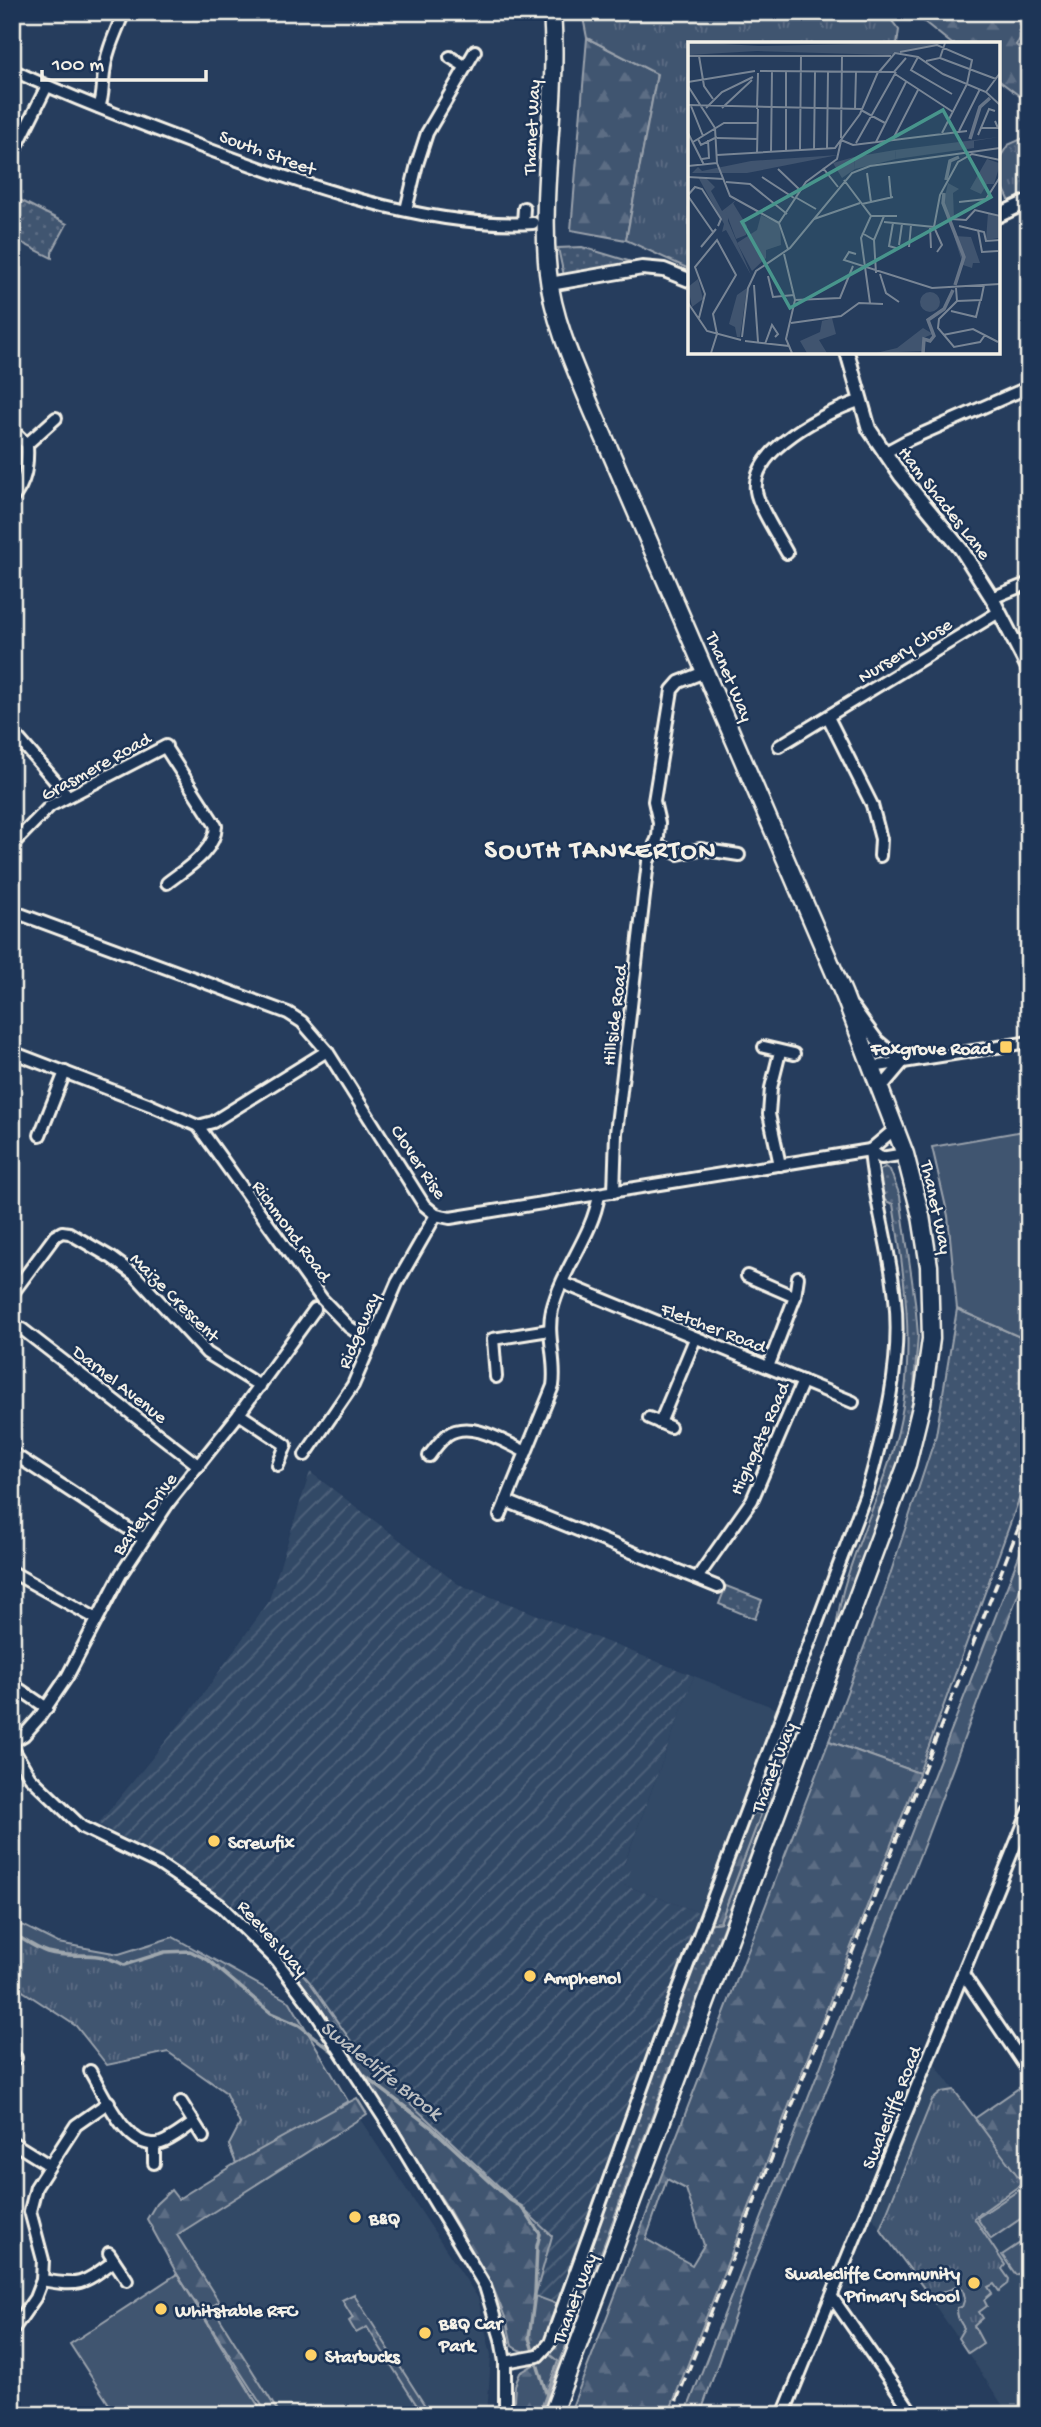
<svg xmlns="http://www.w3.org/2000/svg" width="1041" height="2427" viewBox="0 0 1041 2427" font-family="'Gochi Hand',sans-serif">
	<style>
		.built { fill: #334966 }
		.industrial { fill: url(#industrial-furrows) }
		.grass { fill: url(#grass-dots); stroke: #9aa2ac; stroke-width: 2 }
		.forest { fill: url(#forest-firs); stroke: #9aa2ac; stroke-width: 2; fill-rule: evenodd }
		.park { fill: url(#park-tufts); stroke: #9aa2ac; stroke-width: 2 }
		.garden { fill: #40546f; stroke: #9aa2ac; stroke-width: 2 }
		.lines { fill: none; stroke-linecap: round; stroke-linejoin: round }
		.stream { stroke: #9fa7ae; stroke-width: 3.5 }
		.minor-casing { stroke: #f4f1e8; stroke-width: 16 }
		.tertiary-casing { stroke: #f4f1e8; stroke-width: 18 }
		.primary-casing { stroke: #f4f1e8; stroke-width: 21 }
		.minor { stroke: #1d3557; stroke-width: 10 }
		.tertiary { stroke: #1d3557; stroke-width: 12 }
		.primary { stroke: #1d3557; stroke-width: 16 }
		.rail { stroke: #f4f1e8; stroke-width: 3.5; stroke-dasharray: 10 5; stroke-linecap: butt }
		.poi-dot { fill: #ffd166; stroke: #1d3557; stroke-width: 2.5 }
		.labels { text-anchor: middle; stroke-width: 5; stroke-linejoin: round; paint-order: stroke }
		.street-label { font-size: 19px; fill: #f4f1e8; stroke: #1d3557 }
		.poi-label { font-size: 19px; font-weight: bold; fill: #f4f1e8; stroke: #1d3557; text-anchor: start }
		.water-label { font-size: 21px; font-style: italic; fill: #bcbfc2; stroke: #1d3557 }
		.district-label { font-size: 26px; font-weight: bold; letter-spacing: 2px; fill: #f4f1e8; stroke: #1d3557 }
		.inset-river { fill: none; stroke: #677588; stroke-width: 3.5 }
		.inset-road { fill: none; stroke: #788595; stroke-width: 2 }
		.view { fill: #48958c; fill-opacity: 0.15; stroke: #48958c; stroke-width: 3.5 }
		.inset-edge { fill: none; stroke: #f4f1e8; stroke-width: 3.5 }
	</style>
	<defs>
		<pattern id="industrial-furrows" width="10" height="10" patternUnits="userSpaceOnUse" patternTransform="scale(1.75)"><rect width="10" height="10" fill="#334966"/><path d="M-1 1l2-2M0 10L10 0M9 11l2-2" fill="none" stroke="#51647c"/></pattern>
		<pattern id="grass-dots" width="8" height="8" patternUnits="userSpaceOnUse" patternTransform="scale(1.75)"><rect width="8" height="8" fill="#40546f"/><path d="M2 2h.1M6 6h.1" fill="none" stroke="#5c6d84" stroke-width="1.8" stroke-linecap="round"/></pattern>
		<pattern id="forest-firs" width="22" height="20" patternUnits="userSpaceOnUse" patternTransform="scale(1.75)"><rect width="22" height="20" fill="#40546f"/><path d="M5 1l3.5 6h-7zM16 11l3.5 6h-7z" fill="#5c6d84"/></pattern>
		<pattern id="park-tufts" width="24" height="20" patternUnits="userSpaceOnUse" patternTransform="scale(1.75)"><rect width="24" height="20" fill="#40546f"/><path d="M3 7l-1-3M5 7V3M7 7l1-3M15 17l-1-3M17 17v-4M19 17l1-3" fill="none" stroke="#5c6d84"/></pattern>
	</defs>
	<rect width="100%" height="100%" fill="#263d5d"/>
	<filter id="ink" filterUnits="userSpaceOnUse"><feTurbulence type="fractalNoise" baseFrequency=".0143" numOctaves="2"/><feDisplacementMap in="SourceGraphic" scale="14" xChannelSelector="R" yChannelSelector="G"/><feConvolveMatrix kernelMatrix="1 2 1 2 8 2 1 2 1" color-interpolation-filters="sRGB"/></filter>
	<g filter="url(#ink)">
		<g class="built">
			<path d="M694,1676l83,33 -76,204 -77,-28v-20z"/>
			<path d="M934,2063l95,130v208l-17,14h-3l-51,-77 -85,-120z"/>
			<path d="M348,2101l130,197 13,57 -4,60h-210l-128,-199 87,-53z"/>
		</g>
		<path class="industrial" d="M310,1472l148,112 236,92 -70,188 8,4 -8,17 77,28 -144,391 -22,-7 17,-61 -187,-175 -56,-80 -63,-68 -74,-51 -74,-38 96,-117 74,-104z"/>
		<g class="grass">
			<path d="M12,196l55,28 -15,28v6l-40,-20z"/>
			<path d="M582,247l73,22 -90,12 -7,-33z"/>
			<path d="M885,1167l5,3 10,26 15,105 3,34 -5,64 -15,64 -64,179c3,-19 5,-39 11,-58 14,-48 37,-93 50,-141 22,-78 11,-161 -2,-239l-10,-4 -4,-21v-8z"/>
			<path d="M957,1309l72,32v131l-110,301 -90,-32 55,-148 52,-158z"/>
			<path d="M726,1586l36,14 -7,19 -36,-15z"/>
			<path d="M794,1727l4,1 -258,687h-2l19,-54 -7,-6 157,-431 13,-2z"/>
		</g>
		<g class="forest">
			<path d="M912,12h55l6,5 5,-5h51v14l-13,19 13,13v45l-32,-24v-35h-45z"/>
			<path d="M587,38l70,36 -31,166 -55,-10z"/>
			<path d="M1029,1530v35l-102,272 -90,227 -87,208 -50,143h-15z"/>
			<path d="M781,1723l13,4 -74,195 -13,2z"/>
			<path d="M829,1741l90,32 -251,642h-99zM667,2179l19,10 18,56 -12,20 -46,-26z"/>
			<path d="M282,1951l27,30 56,80 187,175 -17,60 22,8 -13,41c-11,9 -21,9 -32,1l-5,-24 -13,-32 -45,-80 -123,-192 -47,-62z"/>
			<path d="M1029,2081v113l-55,-75z"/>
			<path d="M331,2094l9,13 17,-9 10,16 -190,121 42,67 -7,4 68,109h-12l-91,-141 -30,-55 9,-15 15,-14 7,9 58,-36 -7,-18z"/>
			<path d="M354,2294v1l77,120h-8l-56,-88 -11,6 -7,-12 4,-3 -11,-18z"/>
			<path d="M550,2355l8,6 -19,53 -26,1 2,-30 5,-12z"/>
		</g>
		<g class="park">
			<path d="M582,12h303l14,18 -2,14h-208v225l-63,-29 31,-166 -70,-36z"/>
			<path d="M1026,137l3,2v62l-16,7 -12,-25 -4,-21 11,-17z"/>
			<path d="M22,1925l36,18 61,11 54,-17 117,65 58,99 -112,62 -7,-18 11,-21 -15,-32 -57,-40 -61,13 -31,-39 -64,-42v-44z"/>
			<path d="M954,2090l69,93 -49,35 31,47 -3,4 7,10 -1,5 -9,7 -5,-7 -6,3 4,6 -8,7 3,6 -8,6 4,6 -9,8 9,17 -15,10 -10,-15 6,-10c-5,-8 -7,-10 -7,-20l5,-1 3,-9 -2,-8 -7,-3 -15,6 -6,10 -55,-74 52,-129 10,-8z"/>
		</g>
		<g class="garden">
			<path d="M1029,1130v211l-72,-32 -9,-93 -16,-69z"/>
			<path d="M1019,2190l10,15v8l-38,26 -14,-21z"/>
			<path d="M1029,2237v30l-13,8 -14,-20z"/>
			<path d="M177,2274l87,141h-148l-46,-71z"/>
		</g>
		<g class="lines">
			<g class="stream">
				<path d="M12,1933c11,6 23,15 35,19 29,8 45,-4 77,13l41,-13 25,-1 18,9 63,53 28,12 38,30"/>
				<path d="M357,2070l74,57 79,73 12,7 18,27 -3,12 -2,47 -6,45 20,64"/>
			</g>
			<g class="minor-casing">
				<g id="minor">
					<path d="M450,57l16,10"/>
					<path d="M12,70c60,28 121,51 182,74 103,38 229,85 339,79"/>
					<path d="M99,107c5,-12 3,-21 5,-34 2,-21 12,-41 20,-61"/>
					<path d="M12,156l35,-70"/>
					<path d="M406,210l11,-46 10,-31 48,-82"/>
					<path d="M523,223l1,-15"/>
					<path d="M12,430l15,14c1,21 -1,39 -15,55"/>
					<path d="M27,444l29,-26"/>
					<path d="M884,453l24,-13 121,-53"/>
					<path d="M787,553c-8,-15 -29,-47 -31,-62 -5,-42 70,-79 103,-90"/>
					<path d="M992,598l37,-15"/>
					<path d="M828,717l44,88 9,34 -1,17"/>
					<path d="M12,731l56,65"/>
					<path d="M779,746l220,-134"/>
					<path d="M165,747l51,79c-1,26 -30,42 -49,57"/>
					<path d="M655,844l23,10 22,-5 39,6"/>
					<path d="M12,845l38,-39 116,-60"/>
					<path d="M12,911l276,102 14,9 25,29 97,154 12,10 14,3 420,-68 26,-22"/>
					<path d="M853,1007l24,33 26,22"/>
					<path d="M764,1047l30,7"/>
					<path d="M12,1052l138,53 48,21 15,-4 114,-71"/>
					<path d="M780,1052l-9,36 -2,26 11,51"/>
					<path d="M872,1067l157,-25"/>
					<path d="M881,1088l22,-26"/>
					<path d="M198,1126l124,173 27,28 23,16"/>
					<path d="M40,1135l25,-63"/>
					<path d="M870,1150l11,8 24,-4"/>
					<path d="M614,1192l2,-59 32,-271 10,-25 1,-14 -5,-22 18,-111 7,-8 28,-11"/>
					<path d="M747,1276l48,21"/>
					<path d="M563,1283l290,119"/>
					<path d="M12,1294l43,-58 7,-4 7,1 43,25 23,17 72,78 53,33"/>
					<path d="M22,1329l177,137"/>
					<path d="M768,1367l27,-70 3,-20"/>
					<path d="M496,1377l-3,-38 56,-9"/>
					<path d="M239,1414l47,31 -8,20"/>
					<path d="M649,1418l21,9"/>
					<path d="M660,1423l35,-84"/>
					<path d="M12,1453l132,86"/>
					<path d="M305,1455l48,-70 44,-102 39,-68"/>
					<path d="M429,1456c5,-7 11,-15 18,-21 23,-16 57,7 79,17"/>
					<path d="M506,1501l212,86"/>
					<path d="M500,1516l53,-130c4,-25 -7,-50 -1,-76 10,-41 40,-73 47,-115"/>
					<path d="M12,1572l85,47"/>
					<path d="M697,1578l55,-78 51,-119"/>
					<path d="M12,1684l35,24"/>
					<path d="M12,1742l12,-7 15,-17 28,-41 54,-103 48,-72 70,-88 76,-105"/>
					<path d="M12,1747l18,30 52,50 77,37 61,41 55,54 40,53 74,114 96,160 16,53 4,23v53"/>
					<path d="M963,1974l62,92"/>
					<path d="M12,2055l4,3"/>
					<path d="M90,2071c14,23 38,83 71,72 12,-4 23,-14 33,-20"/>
					<path d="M181,2102l22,35"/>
					<path d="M12,2142l37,23"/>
					<path d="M154,2144v19"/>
					<path d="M109,2253l18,27"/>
					<path d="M42,2280c39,7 41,4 72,-19"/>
					<path d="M832,2297l82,118"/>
					<path d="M12,2331l23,-33 7,-18 1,-20 -13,-49 6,-24 40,-62 33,-23"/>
					<path d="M505,2362l33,-6 12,-13 109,-302 209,-553c17,-61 34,-126 27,-190 -5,-50 -21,-98 -25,-148"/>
					<path d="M12,2408l4,7"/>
					<path d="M783,2415l246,-604"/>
				</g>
			</g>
			<g class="tertiary-casing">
				<g id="tertiary">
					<path d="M997,216l32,-15"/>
					<path d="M550,284l92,-16 22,2 25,10"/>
					<path d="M847,352l22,77 32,47 60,73 31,49 37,72"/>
				</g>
			</g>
			<g class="primary-casing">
				<path id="primary" d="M552,2415l355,-951 15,-61 9,-64 -2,-73 -8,-50 -16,-62 -61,-159 -252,-586c-18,-43 -39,-89 -44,-136 -9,-87 11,-174 4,-261"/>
			</g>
			<use href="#minor" class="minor"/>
			<use href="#tertiary" class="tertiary"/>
			<use href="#primary" class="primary"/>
			<path class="rail" d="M671,2415l358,-914"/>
		</g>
	</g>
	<g class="poi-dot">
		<rect x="999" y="1040" width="14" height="14" rx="3.5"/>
		<circle cx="214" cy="1841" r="7"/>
		<circle cx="530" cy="1976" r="7"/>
		<circle cx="355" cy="2217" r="7"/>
		<circle cx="974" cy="2283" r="7"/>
		<circle cx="161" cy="2309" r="7"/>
		<circle cx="425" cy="2333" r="7"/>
		<circle cx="311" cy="2355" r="7"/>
	</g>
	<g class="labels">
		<g class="street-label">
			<text transform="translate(530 127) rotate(-87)" y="7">Thanet Way</text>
			<text transform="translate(268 151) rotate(20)" y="7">South Street</text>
			<text transform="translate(946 502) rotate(52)" y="7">Ham Shades Lane</text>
			<text transform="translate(904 649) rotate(-32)" y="7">Nursery Close</text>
			<text transform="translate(731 676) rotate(67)" y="7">Thanet Way</text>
			<text transform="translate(95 765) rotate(-29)" y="7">Grasmere Road</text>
			<text transform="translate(613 1015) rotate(-83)" y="7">Hillside Road</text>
			<text transform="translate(420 1161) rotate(56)" y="7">Clover Rise</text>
			<text transform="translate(938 1207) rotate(78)" y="7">Thanet Way</text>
			<text transform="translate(293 1230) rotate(54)" y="7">Richmond Road</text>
			<text transform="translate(176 1296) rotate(45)" y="7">Maize Crescent</text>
			<text transform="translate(714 1326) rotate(21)" y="7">Fletcher Road</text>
			<text transform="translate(357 1330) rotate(-67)" y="7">Ridgeway</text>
			<text transform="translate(121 1383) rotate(38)" y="7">Darnel Avenue</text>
			<text transform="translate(758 1438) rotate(-66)" y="7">Highgate Road</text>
			<text transform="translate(143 1513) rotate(-54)" y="7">Barley Drive</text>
			<text transform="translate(772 1767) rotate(-69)" y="7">Thanet Way</text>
			<text transform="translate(274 1937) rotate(48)" y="7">Reeves Way</text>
			<text transform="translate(890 2107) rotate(-68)" y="7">Swalecliffe Road</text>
			<text transform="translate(573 2298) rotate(-69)" y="7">Thanet Way</text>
		</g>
		<g class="poi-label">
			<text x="992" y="1054" text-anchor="end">Foxgrove Road</text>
			<text x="228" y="1848">Screwfix</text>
			<text x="544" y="1983">Amphenol</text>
			<text x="369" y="2224">B&amp;Q</text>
			<text x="960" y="2279" text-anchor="end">Swalecliffe Community<tspan x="960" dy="22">Primary School</tspan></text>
			<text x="175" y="2316">Whitstable RFC</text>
			<text x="439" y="2329">B&amp;Q Car<tspan x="439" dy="22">Park</tspan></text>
			<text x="325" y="2362">Starbucks</text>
		</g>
		<g class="water-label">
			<text transform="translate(382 2069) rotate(38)" y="7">Swalecliffe Brook</text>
		</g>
		<g class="district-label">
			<text x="601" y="857">SOUTH TANKERTON</text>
		</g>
	</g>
	<g transform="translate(688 42)">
		<rect width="312" height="312" fill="#263d5d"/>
		<path d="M2,0l69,4 191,-4 -61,13 -132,-4 -69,4zM207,108l1,9 -41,10 -1,-12zM59,246l-7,49h-3l-2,-10 -6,-3 8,-29zM144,276l4,16 -17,6 8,13h-20l-7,-12 20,-9 2,-11zM235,286l10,6 -10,4v13l-47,2 21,-5z" fill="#40546f"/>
		<path d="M311,95l-25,4v7l-78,11 -1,-9zM150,113l-91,18h-55l6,-6 4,4 49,-10zM10,135l8,1 9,9 -4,4 11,20 14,-11 -8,10v11l23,54 -25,-45 -4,2 2,-8zM266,194l17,1 9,26h-7l-1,5 -9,-3z" fill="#40546f"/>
		<path d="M45,161l14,23 -1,9 -10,4 -11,-29z" fill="#40546f"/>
		<path d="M260,141l11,6 -6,4 1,25h-5l-6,-13zM300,171l11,4v21l-13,2zM73,173l19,9 1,21 -15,5v8l-14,13 -15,-28 20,-13z" fill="#40546f"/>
		<path d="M166,115l1,12 -13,9 -9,-15zM299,117l12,4v5l-5,16h-7l-6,10 -11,-5zM10,237l5,20 -11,8 -4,-20zM232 260a10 10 0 1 1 20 0a10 10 0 1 1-20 0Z" fill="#40546f"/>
		<path class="inset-river" d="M282,97l10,-32 10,-9M258,138l4,-19 9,-4M256,151l-1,10 21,54 -9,28M235,311l1,-14 6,2 4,-5 -6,-16 16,-11 9,-19"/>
		<path class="inset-road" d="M212,10l37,-7 35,15 -5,24 -25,49M0,14h203M11,14l5,30 9,13M230,15l-7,13 41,24M252,16l56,21M238,19l14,-3 5,-15M72,29l134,1 12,-14M191,30l16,-19 23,4 25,17 43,18 14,13M207,32l58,38M0,40l67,-11M0,44l27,42 2,35 13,33 49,27M298,50l14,-19M0,63l174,4M3,64l12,30M18,66l16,-16 31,-15M34,66l30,-28M69,67l1,-36M167,67l1,-37M173,68l24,13M293,86h17l-3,-7M271,89l21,-42M0,91l16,32M290,93l11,-26 6,2M29,96l41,1M153,96l1,-82M10,97l3,6 16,-8M205,97l25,-49M153,98l12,5 114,-14M5,100l31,-19h34M188,100l30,-60M168,101l40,-71M139,107l1,-77M126,108l1,-78M112,109l1,-96M98,110v-80M83,111l1,-82M69,112l1,-45M29,113l118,-7 25,-34 18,-42M14,117l7,-1 -1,-18M0,124l29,-3M135,126l15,19M90,127l22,21M179,131l4,29M201,134l2,21M0,135l36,2M74,135l32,21M156,138l27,36 -10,22 9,65M38,140l24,2 37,30M0,153l7,-8 7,2 19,30 -3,7M0,154l25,36M107,155l21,12M271,160l27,-3 14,-22M174,162l31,-7M183,174h26M126,177l46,-16M263,177l15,1 9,-10 25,6M196,180l50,5 8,18 -5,7M91,181l27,-41 31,-23 4,-18M91,181l9,26M205,181l-4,23 10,3M242,184l1,22M271,184l25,6 2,9 14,-1M246,185l6,-32 18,-33 14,-8 28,6M290,188l4,22 16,-1M174,191l12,7 2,33M186,198l10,-24M211,203l3,-21M13,205l15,-18M221,205l2,-22M96,212l11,46 -9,39 6,14M168,212l-7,-2 -5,8 88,28 68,-4M192,232l6,19 13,9M80,234l5,21 21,-2M66,243l4,57M268,246l1,13 -18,18 -1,9 16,19 26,-5 5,-7M107,258l45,-2 13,-32M269,259l24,-1 3,-15M0,261l19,28 34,9M263,269l25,6 4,-16M11,276l6,-24 -10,-27 22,-27 19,35 -23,39 4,20 -6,19M103,281l50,-7 18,-13 24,1M255,293l30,-6 25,13M54,295l6,-49 8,-17 34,-23 62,-75 18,-7 130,-18M57,299l44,5M77,302l7,-19 6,9 -3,3"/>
		<path class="view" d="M255,68l48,87 -201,111 -48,-86z"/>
		<rect width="312" height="312" class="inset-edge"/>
	</g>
	<rect width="1041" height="2427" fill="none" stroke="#1d3557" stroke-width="42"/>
	<rect x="21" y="21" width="999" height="2385" fill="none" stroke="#f4f1e8" stroke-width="2.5" filter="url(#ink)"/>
	<path d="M42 70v10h164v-10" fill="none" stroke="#f4f1e8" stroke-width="3.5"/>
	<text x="52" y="70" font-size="21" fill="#f4f1e8" stroke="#1d3557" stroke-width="5" paint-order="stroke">100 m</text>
</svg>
